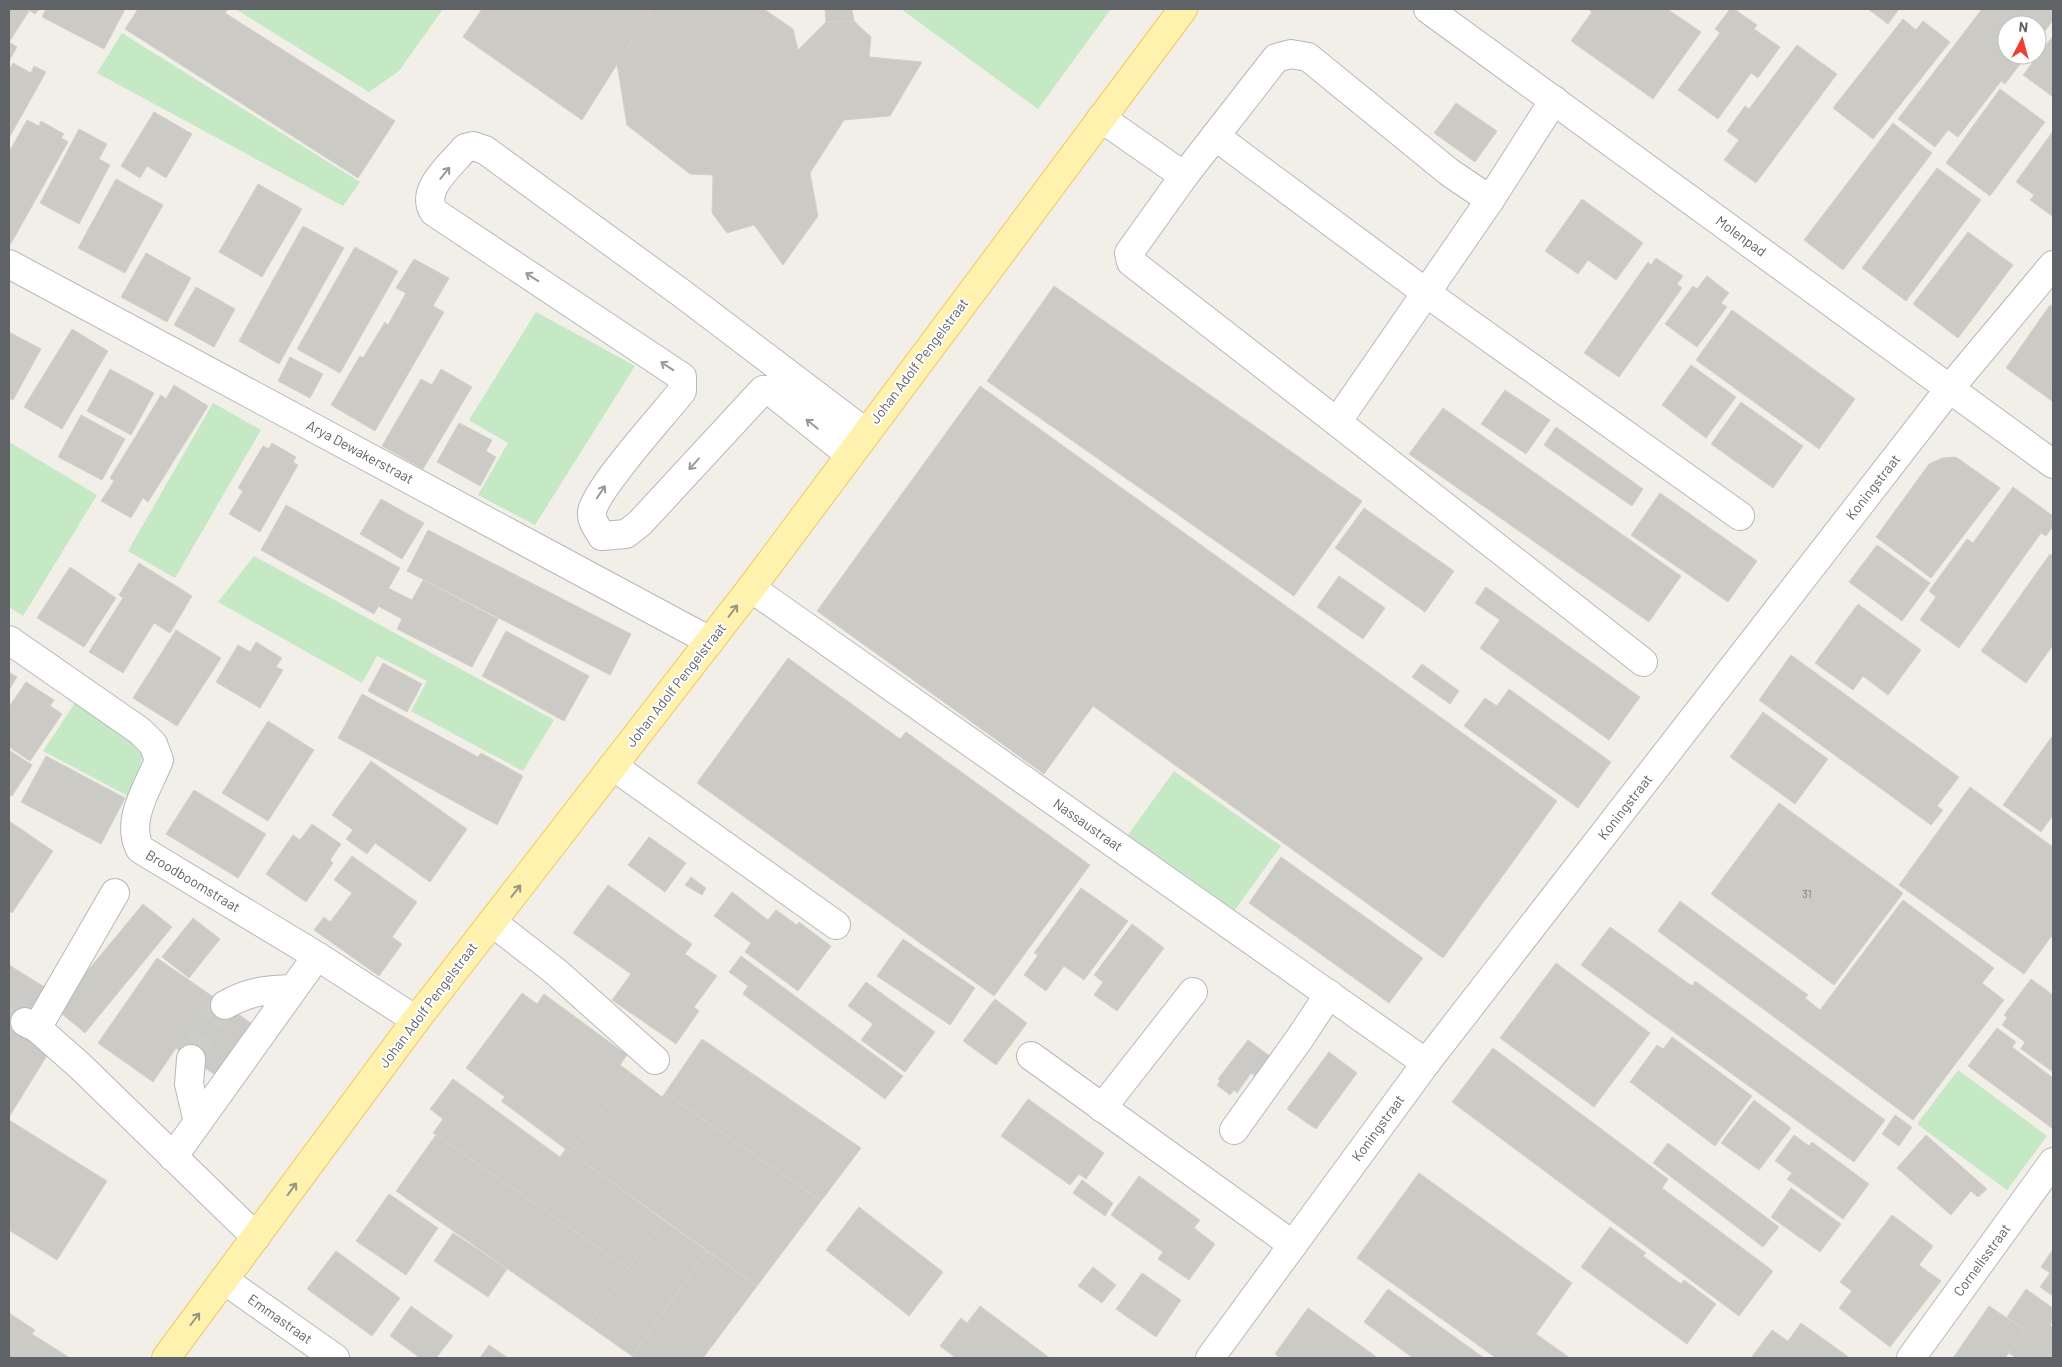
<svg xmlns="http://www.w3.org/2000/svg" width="2062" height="1367" viewBox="0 0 2062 1367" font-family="Barlow,sans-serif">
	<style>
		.green { fill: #c5e8c5 }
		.building { fill: #cccac5; stroke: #d6d1c6 }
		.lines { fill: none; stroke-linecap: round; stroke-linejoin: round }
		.minor-tunnel { stroke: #ccccc8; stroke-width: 28; stroke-dasharray: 28 14; stroke-linecap: butt }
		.minor-casing { stroke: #b5b8bc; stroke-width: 30 }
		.major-casing { stroke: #f2c960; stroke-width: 30 }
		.minor { stroke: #fff; stroke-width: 28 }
		.major { stroke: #fff2af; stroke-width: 28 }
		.oneway { stroke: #979a9d }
		.oneway2 { stroke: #979581 }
		.labels { text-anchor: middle; stroke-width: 4; stroke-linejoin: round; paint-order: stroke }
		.number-label { font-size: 11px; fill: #7a7d7f }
		.street-label { font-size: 14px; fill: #5f6368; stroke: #fff }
	</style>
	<rect width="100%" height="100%" fill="#f1efe8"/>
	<g class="green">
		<path d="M443,9l-44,62 -30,21 -132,-82z"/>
		<path d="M901,9h210l-73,100z"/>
		<path d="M122,33l238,149 -17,24 -246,-133z"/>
		<path d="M536,312l99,54 -100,159 -57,-30 30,-52 -39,-23z"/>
		<path d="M213,403l48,27 -86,148 -47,-27z"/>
		<path d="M9,442l88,53 -74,121 -14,-9z"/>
		<path d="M254,556l300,164 -31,51 -112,-60 16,-30 -50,-25 -15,27 -144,-81z"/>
		<path d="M79,697l65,52 -7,29 -9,18 -85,-45z"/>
		<path d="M1174,771l107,75 -46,64 -107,-75z"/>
		<path d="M1958,1070l89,66 -40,54 -90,-66z"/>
	</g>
	<g class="building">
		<path d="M9,9h16l4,2 -20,31 8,5 -8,14z"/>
		<path d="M27,9h12l-4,5z"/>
		<path d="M46,9h79l-21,40 -62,-32z"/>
		<path d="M138,9h90l-3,4 170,108 -37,57 -233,-149z"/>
		<path d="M482,9h170l-70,111 -119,-83z"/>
		<path d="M652,9h112l29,20 5,21 28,-28 28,-1 17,16 -2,20 53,5 -32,54 -46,4 -34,53 8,43 -35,49 -29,-40 -27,8 -15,-20 1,-38 -23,-1 -63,-49 -10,-61z"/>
		<path d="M825,9h27l2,12 -28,1z"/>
		<path d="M1588,9h79l34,23 -48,67 -82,-58 21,-29z"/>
		<path d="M1730,9h4l23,16 -3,4 26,18 -22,31 -7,-5 -33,46 -40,-29 42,-57 -5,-4z"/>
		<path d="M1868,9h31l-11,15z"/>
		<path d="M1982,9h71v11l-16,22v-17h-30v30h20l-22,29 -4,-3 -43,56 -10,-7 -13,17 -37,-28z"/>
		<path d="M1903,19l13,11 7,-9 27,21 -77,97 -40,-31z"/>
		<path d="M2053,36v61l-30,-22z"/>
		<path d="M1797,45l40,29 -81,109 -32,-23 15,-20 -12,-9 18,-25 4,3z"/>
		<path d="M13,63l18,10 3,-7 12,6 -37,66v-68z"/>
		<path d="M2000,89l45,33 -55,74 -44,-33z"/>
		<path d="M1456,103l41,28 -22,31 -41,-29z"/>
		<path d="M154,112l38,22 -26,44 -19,-12 -7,12 -19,-12z"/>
		<path d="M27,120l12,6 2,-5 23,13 -3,4 7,4 -59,105v-95z"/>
		<path d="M1893,123l39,30 -89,117 -39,-30z"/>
		<path d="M79,129l28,15 -8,15 11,6 -31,59 -39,-21z"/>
		<path d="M2053,131v83l-1,2 -22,-16 4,-5 -18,-13z"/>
		<path d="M1937,168l44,32 -75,101 -44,-33z"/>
		<path d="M116,179l47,26 -38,68 -47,-25z"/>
		<path d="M258,184l44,25 -40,68 -43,-25z"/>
		<path d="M1582,199l61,44 -27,37 -28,-20 -10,14 -33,-23z"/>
		<path d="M303,226l41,22 -65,116 -40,-23z"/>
		<path d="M1968,232l45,33 -55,73 -45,-34z"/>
		<path d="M355,247l43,24 -58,102 -43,-24z"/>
		<path d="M146,253l45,25 -24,44 -46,-25z"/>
		<path d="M1656,258l27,18 -6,8 5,4 -63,89 -35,-24 64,-91 3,3z"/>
		<path d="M414,259l35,19 -16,28 11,6 -69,119 -44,-26 29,-49 3,2 22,-36 3,3 18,-32 -10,-5z"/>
		<path d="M1707,276l22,17 -8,10 6,4 -30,40 -32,-23 28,-38 4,3z"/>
		<path d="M1054,286l308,215 -68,95 -307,-215z"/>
		<path d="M196,287l39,22 -21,38 -40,-22z"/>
		<path d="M2050,305l3,2 -1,94 -46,-33z"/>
		<path d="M1732,310l123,89 -36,50 -123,-89z"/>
		<path d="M72,329l36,22 -46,78 -38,-22z"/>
		<path d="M9,332l32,17 -28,51 -4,-2z"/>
		<path d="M290,357l33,17 -13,24 -32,-17z"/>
		<path d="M1691,365l45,32 -30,41 -44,-33z"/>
		<path d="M110,369l44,24 -23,42 -44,-24z"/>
		<path d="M441,369l31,18 -49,82 -41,-23 39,-67 11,6z"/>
		<path d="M174,385l34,21 -60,96 -5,-4 -12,20 -30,-17 13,-20 -4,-3 51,-83 5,4z"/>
		<path d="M980,386l577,415 -114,157 -350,-252 -49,68 -227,-163z"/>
		<path d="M1505,390l45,30 -24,34 -45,-30z"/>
		<path d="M1741,402l62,44 -30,42 -62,-44z"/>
		<path d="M1443,408l238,168 -32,46 -240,-168z"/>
		<path d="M81,415l44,24 -23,41 -44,-23z"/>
		<path d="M459,423l33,17 -6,11 10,6 -16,29 -43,-24z"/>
		<path d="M1556,427l87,62 -11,17 -88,-61z"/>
		<path d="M272,443l24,14 -3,5 5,3 -38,67 -31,-18 14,-23 -5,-3 25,-42 6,3z"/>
		<path d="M1956,457l44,31 -69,90 -55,-41 53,-73 13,-6z"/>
		<path d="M2013,487l40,29v10l-7,10 -5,-3 -82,115 -39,-28 16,-23 -7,-6 38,-52 6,4z"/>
		<path d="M1660,493l97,68 -29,41 -97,-67z"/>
		<path d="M381,499l43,24 -22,36 -42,-25z"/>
		<path d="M286,505l114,63 -26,46 -113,-64z"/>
		<path d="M1364,508l90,63 -29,41 -90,-64z"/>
		<path d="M428,530l203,104 -21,41 -203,-104z"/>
		<path d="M1877,545l53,38 -28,38 -53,-39z"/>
		<path d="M2050,554l3,2v89l-27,38 -45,-32z"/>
		<path d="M139,563l53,33 -22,37 -16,-10 -31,50 -34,-21 34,-54 -4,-3z"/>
		<path d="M70,567l46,31 -32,49 -47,-29z"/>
		<path d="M1339,576l46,32 -22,31 -46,-32z"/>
		<path d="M423,580l75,39 -26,48 -75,-38 5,-10 -24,-13 10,-18 24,12z"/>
		<path d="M1486,587l154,110 -31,43 -129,-92 20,-28 -25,-17z"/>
		<path d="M1858,604l63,46 -33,45 -25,-19 -10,14 -38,-27z"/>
		<path d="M176,630l45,28 -44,68 -44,-28z"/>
		<path d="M506,631l83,45 -25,45 -82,-45z"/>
		<path d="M256,642l26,16 -6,9 7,3 -23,38 -44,-26 22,-37 12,7z"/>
		<path d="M1791,655l168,122 -22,29 6,4 -12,15 -172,-125z"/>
		<path d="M788,658l112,81 6,-7 184,133 -96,131 -297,-213z"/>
		<path d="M383,663l39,21 -15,28 -39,-21z"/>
		<path d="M1422,664l37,27 -9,13 -38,-27z"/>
		<path d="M9,672l8,5 -8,13z"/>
		<path d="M26,682l28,18 -4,6 12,8 -32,47 -21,-14v-40z"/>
		<path d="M1509,689l102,73 -33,46 -114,-82 21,-28 12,8z"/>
		<path d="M362,694l116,63 3,-4 42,23 -26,49 -159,-87z"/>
		<path d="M1763,712l65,47 -33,45 -65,-47z"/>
		<path d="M268,721l46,29 -46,71 -46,-28z"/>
		<path d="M2053,735v80l-12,17 -38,-27z"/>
		<path d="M9,750l23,15 -20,31 -3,-2z"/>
		<path d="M46,756l79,42 -24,46 -80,-42z"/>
		<path d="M371,761l96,68 -37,53 -55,-39 -8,11 -21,-15 7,-9 -21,-15z"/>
		<path d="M1970,787l83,60v87l-29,40 -125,-89z"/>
		<path d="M194,790l72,44 -28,44 -72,-44z"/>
		<path d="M1779,803l124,90 -69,92 -123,-91z"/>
		<path d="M9,821l44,30 -41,62 -3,-2z"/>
		<path d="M312,824l29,20 -11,16 3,3 -27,39 -40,-28 27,-39 7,5z"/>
		<path d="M649,837l37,26 -21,29 -37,-27z"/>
		<path d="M352,856l65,46 -25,35 10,7 -23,32 -65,-46 10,-13 6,5 22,-29 -18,-13z"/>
		<path d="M1281,857l142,101 -34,45 -140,-100z"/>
		<path d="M691,877l15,11 -4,7 -17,-10z"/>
		<path d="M608,885l84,59 -7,10 32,22 -23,31 5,4 -23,33 -64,-44 19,-26 -58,-41z"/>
		<path d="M1081,888l47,33 -44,59 -20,-14 -18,25 -22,-16 14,-20 -4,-2z"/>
		<path d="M732,892l36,28 8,-10 21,15 2,-3 32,24 -33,45 -53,-39 6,-9 -37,-27z"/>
		<path d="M1903,900l91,68 -12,15 22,17 -91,120 -255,-189 22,-30 128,94 -3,3 15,12z"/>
		<path d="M143,904l29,23 -87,106 -29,-24z"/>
		<path d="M193,918l27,21 -31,39 -27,-21z"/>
		<path d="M1132,924l32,24 -47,63 -23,-16 9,-13 -9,-7z"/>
		<path d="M1610,927l82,59 3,-5 190,139 -31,42 -273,-197z"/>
		<path d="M903,939l72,49 -25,37 -73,-49z"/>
		<path d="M741,956l162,120 -18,23 -142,-105 5,-8 -19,-14z"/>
		<path d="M157,958l97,67 -36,52 -42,-29 -23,34 -55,-39z"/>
		<path d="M1556,963l94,70 -56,74 -94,-69z"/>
		<path d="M9,965l37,23 5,61 -42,68z"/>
		<path d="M2031,979l22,16v77l-32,-23 4,-7 -23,-17 5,-7 -3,-3z"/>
		<path d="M866,982l69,50 -30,40 -44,-32 12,-16 -25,-18z"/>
		<path d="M522,993l15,11 7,-10 83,61 -7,10 11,8 -60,80 -70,-52 4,-4 -39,-29z"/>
		<path d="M995,999l32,24 -31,42 -33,-24z"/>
		<path d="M1997,1028l19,14 -4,5 41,31v51l-85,-63z"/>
		<path d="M1672,1037l80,59 -37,50 -85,-64 27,-37 6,4z"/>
		<path d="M702,1039l159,109 -40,53 -156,-108z"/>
		<path d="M1248,1040l23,17 -15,20 -5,-4 -14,20 -3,-3 -4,5 -13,-10 3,-4 -2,-2z"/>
		<path d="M1493,1048l175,131 -6,9 111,83 -34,45 -287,-214z"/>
		<path d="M1329,1052l28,21 -41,56 -29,-20z"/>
		<path d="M631,1073l31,24 3,-4 156,108 -64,85 -186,-133z"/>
		<path d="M453,1079l107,78 6,-8 97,71 -34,49 -196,-136 10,-14 -13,-10z"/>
		<path d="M1028,1099l76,54 -18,26 -7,-5 -9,11 -69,-49z"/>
		<path d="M1754,1100l37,28 -32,42 -38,-27z"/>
		<path d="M1895,1115l17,12 -13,19 -17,-12z"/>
		<path d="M9,1120l98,61 -50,79 -48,-30z"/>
		<path d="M436,1135l193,134 -41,56 -192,-134z"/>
		<path d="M1794,1135l15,11 3,-4 57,42 -26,35 -56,-40 5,-6 -17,-12z"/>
		<path d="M1926,1135l61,54 -9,8 -7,-6 -20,24 -54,-47z"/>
		<path d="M1668,1143l111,84 -16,20 -110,-84z"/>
		<path d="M1419,1173l153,110 -36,51 34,24h-74l-139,-100z"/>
		<path d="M1139,1176l61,44 -6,8 21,16 -26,36 -31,-21 5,-7 -52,-37z"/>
		<path d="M1082,1180l31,23 -8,13 -32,-23z"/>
		<path d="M1791,1188l50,36 -21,28 -49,-35z"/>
		<path d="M389,1194l49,34 -32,47 -50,-34z"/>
		<path d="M859,1207l84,65 -34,44 -83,-66z"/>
		<path d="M1892,1215l41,31 -14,19 22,16 -51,66 -51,-39 13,-17 -12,-9z"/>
		<path d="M663,1220l44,31 -75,105 -44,-31z"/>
		<path d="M1610,1227l36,26 -3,3 38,28 3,-4 32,24 -29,40 -106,-77z"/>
		<path d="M453,1233l54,36 -19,28 -54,-36z"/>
		<path d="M2053,1249v47l-13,-9 10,-14 -9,-6z"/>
		<path d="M336,1251l64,47 -28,38 -65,-47z"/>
		<path d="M707,1251l50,35 -54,72h-68l-3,-2z"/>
		<path d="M1093,1267l23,18 -14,18 -24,-17z"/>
		<path d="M1142,1273l39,27 -25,37 -40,-28z"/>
		<path d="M1388,1289l96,69h-71l-49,-36z"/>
		<path d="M2026,1289l27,19v12l-3,5 3,3v30h-37l-7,-5 16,-23 -18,-13z"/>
		<path d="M411,1306l42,30 -17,22h-16l-30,-22z"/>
		<path d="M980,1306l70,52h-94l-16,-12 21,-28 6,5z"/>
		<path d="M1989,1306l36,24 -16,23 -4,5h-52z"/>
		<path d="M1308,1308l70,50h-97l-6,-4z"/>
		<path d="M9,1313l26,17 -3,4 38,24h-61z"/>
		<path d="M1801,1323l49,35h-99l21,-28 16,11z"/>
		<path d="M489,1345l19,13h-28z"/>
	</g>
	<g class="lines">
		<g class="minor-tunnel">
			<path d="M9,1008l16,14"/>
			<path d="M191,1059l16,-36 18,-18"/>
		</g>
		<g class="minor-casing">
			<g id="minor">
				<path d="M1428,9l625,455"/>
				<path d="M1291,54l17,3 141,115 41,28 -153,222 -206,-160 -2,-9 55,-77 92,-118z"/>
				<path d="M1101,118l83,58"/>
				<path d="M1215,136l210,156 315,224"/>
				<path d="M1490,200l64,-100"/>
				<path d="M9,264l701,377"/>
				<path d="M1337,422l306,240"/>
				<path d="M602,536c-5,-8 -11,-15 -10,-24 4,-24 72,-98 90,-121v-14l-248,-165c-15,-22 18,-48 31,-64l8,-2 12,4 199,145 182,138"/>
				<path d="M602,536l24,-2 14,-11 123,-133h6l80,64"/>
				<path d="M751,588l675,475"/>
				<path d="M9,640l131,91 13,13 6,16c-11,28 -34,60 -19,89l177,107 99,64"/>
				<path d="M613,766l223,159"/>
				<path d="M492,922l63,49 100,89"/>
				<path d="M225,1005c24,-14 41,-15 68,-16"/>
				<path d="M25,1022l12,6 43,38 176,171"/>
				<path d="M37,1028l78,-135"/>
				<path d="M1031,1056l262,189"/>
				<path d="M191,1059l-2,25 9,38"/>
				<path d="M1102,1108l91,-116"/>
				<path d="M1234,1130l66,-92 29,-44"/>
				<path d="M173,1157l144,-201"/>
				<path d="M224,1280l111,78"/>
				<path d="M1210,1358l216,-295 524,-675 103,-123"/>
				<path d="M1911,1358l142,-196"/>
			</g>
		</g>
		<g class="major-casing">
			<path id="major" d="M166,1358l250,-338 335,-432 432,-579"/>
		</g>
		<use href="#minor" class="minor"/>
		<use href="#major" class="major"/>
	</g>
	<defs><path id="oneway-shaft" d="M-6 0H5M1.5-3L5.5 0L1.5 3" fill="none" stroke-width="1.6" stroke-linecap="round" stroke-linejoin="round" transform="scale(1.25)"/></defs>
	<g class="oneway">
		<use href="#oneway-shaft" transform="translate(445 173) rotate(-51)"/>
		<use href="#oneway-shaft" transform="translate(532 277) rotate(-147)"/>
		<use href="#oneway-shaft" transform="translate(667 366) rotate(-147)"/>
		<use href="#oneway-shaft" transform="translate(812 424) rotate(-141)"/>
		<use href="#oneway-shaft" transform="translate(694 464) rotate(132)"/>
		<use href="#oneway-shaft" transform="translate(601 492) rotate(-56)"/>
	</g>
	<g class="oneway2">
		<use href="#oneway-shaft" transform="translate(733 611) rotate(-53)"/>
		<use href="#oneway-shaft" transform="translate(516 891) rotate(-52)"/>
		<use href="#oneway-shaft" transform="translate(292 1189) rotate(-54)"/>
		<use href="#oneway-shaft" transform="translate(195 1319) rotate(-53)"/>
	</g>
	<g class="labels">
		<g class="number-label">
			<text x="1807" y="898">31</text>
		</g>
		<g class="street-label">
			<text transform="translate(1741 236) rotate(36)" y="5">Molenpad</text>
			<text transform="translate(919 361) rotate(-53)" y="5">Johan Adolf Pengelstraat</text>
			<text transform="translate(360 452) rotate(28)" y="5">Arya Dewakerstraat</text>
			<text transform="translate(1873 487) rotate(-52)" y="5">Koningstraat</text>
			<text transform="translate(676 685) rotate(-52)" y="5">Johan Adolf Pengelstraat</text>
			<text transform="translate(1625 807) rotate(-52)" y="5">Koningstraat</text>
			<text transform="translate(1088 825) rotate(35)" y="5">Nassaustraat</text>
			<text transform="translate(193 881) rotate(31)" y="5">Broodboomstraat</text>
			<text transform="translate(428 1005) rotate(-53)" y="5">Johan Adolf Pengelstraat</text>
			<text transform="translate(1378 1128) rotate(-54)" y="5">Koningstraat</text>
			<text transform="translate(1982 1260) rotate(-54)" y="5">Cornelisstraat</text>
			<text transform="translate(280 1319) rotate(35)" y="5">Emmastraat</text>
		</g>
	</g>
	<rect width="2062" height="1367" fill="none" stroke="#5f6368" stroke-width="20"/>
	<g transform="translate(2022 40) rotate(6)"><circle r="24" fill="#ffffff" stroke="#bfc1c3"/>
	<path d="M0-4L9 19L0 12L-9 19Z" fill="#ea4335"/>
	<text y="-8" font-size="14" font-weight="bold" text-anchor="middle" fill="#5f6368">N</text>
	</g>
</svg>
